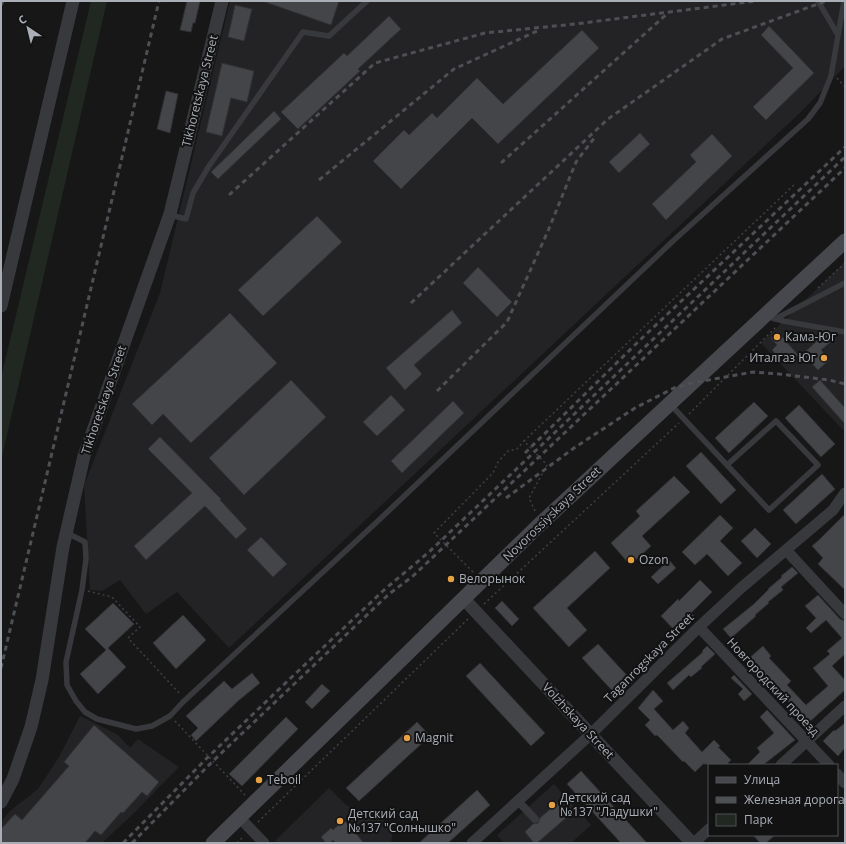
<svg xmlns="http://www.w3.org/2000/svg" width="846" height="844" viewBox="0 0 846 844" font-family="'Open Sans',sans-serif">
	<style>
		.built { fill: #232325 }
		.green { fill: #212821 }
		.building { fill: #444548; stroke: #313134 }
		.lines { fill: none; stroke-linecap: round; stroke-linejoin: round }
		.path { stroke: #3e4044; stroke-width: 1.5; stroke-dasharray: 2 3; stroke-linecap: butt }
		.service { stroke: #38393d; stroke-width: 5.5 }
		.pedestrian { stroke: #38393d; stroke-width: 8 }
		.minor { stroke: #38393d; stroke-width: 11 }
		.tertiary { stroke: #38393d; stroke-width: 13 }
		.secondary { stroke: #46484d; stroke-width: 15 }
		.rail { stroke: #4d4f54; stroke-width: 3; stroke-dasharray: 5 4; stroke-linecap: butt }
		.poi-dot { fill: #e5a142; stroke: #121213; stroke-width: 1.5 }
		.labels { text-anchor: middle; stroke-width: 4; stroke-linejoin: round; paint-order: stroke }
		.street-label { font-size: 12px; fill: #aaafb7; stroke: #121213 }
		.poi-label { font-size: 12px; fill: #aaafb7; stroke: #121213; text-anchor: start }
	</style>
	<rect width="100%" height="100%" fill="#171718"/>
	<g class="built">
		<path d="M230,1h615v65l-40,42 -576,540 -52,-56 -31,22 -26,-34 -18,11 -12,-1 -6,-105 76,-192z"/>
		<path d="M845,262v170l-84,-89z"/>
		<path d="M80,716l38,19 12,13 8,-9 41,28 -43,44 -34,32h-101v-21l9,-11 28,-22 21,-32z"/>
		<path d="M554,784l37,41 -20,18h-67l-7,-8z"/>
		<path d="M329,788l17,17 20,9 7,-5 20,20 -2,14h-114l-2,-2z"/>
	</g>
	<path class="green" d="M91,1h16l-106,460v-83z"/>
	<g class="building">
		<path d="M187,1h13l-5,22h-2l-2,9 -11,-2z"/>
		<path d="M265,1h74l-8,24 -66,-23z"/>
		<path d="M235,5l17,4 -8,32 -16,-4z"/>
		<path d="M389,16l12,13 -43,40 2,2 -62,58 -17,-17 63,-59 3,3z"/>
		<path d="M769,26l45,47 -48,47 -13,-13 40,-39 -32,-33z"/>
		<path d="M582,30l17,18 -101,96 -26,-26 -71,71 -28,-28 31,-31 5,5 23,-22 5,5 40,-40 26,26z"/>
		<path d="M222,63l32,8 -7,31 -16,-4 -9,38 -16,-4z"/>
		<path d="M166,91l12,3 -8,39 -13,-4z"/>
		<path d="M274,111l7,8 -63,60 -7,-7z"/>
		<path d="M640,133l10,11 -31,29 -10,-11z"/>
		<path d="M712,134l20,22 -66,64 -14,-16 44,-42 -6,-7z"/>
		<path d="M317,216l25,26 -79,74 -25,-26z"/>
		<path d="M478,267l34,35 -15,15 -34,-34z"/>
		<path d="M452,310l10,13 -48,42 8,9 -17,16 -19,-22z"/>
		<path d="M230,313l47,50 -86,80 -28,-29 -11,11 -20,-21z"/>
		<path d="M778,332l20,23 -6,5 -7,-7 -6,5 -7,-8 5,-5 -6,-7z"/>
		<path d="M825,333h2l6,7 -12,10 8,10 -11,10 -15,-16z"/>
		<path d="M291,380l35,37 -82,78 -35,-37z"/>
		<path d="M820,380l25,28v16l-33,-37z"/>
		<path d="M391,395l14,15 -28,26 -14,-14z"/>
		<path d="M453,401l11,12 -62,60 -11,-12z"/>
		<path d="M754,402l14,14 -39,37 -14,-15z"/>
		<path d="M799,405l36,39 -14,13 -36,-39z"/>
		<path d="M160,437l61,62 -1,1 27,29 -11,10 -31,-33 -59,54 -12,-14 58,-53 -44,-44z"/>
		<path d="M701,452l35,38 -15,14 -35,-38z"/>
		<path d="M822,474l13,15 -39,35 -13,-14z"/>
		<path d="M674,476l16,16 -48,44 9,10 -21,19 -19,-22 29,-27 -4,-5z"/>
		<path d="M845,514v76l-27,-26 5,-6 -11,-12 7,-6z"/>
		<path d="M720,515l13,13 -13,13 22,22 -14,13 -21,-22 -12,11 -13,-13z"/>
		<path d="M755,528l16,16 -14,14 -16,-17z"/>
		<path d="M261,537l26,27 -14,13 -26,-27z"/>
		<path d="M595,551l15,17 -43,40 20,22 -18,17 -36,-39z"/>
		<path d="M669,560l7,8 -18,16 -7,-7z"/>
		<path d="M792,567l6,6 -17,14 2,3 -15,12 1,1 -14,12 1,1 -25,22 -8,-9 31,-25 15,-15h-1l14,-12 -1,-1z"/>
		<path d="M700,580l12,12 -21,21 3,3 -17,17 -16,-17 17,-17 1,2z"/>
		<path d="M818,595l22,24 5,2v33l-13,12 13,14v10l-38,34 -8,-9 2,-1 -54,-54 16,-14 8,10 -2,2 22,23 -4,4 19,20 22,-19 -15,-18 17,-14 -3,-3 15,-13 -16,-18 -15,13 -5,-5 10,-10 -11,-12z"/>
		<path d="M502,601l17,18 -7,7 -17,-18z"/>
		<path d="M113,603l21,21 -26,24 18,19 -28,27 -18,-20 26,-24 -21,-21z"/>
		<path d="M183,615l23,25 -30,29 -23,-26z"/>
		<path d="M598,644l35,38 -15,15 -36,-39z"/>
		<path d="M707,646l8,8 -14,13 1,1 -11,9 -2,-2 -16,15 -6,-7 36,-31 -1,-1z"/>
		<path d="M480,663l65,70 -14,13 -65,-70z"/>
		<path d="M252,673l8,10 -22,18 -42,40 -5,-6 7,-7 -12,-12 38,-35 8,8z"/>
		<path d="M734,675l18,19 -8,7 -6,-7 5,-5 -12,-11z"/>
		<path d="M322,684l8,7 -18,18 -7,-7z"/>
		<path d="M653,690l10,11 -9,8 19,21 10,-9 6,7 -4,5 17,19 12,-12 6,6 -2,1 13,13 -5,5 -23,-1 -8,8 -11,-11 -1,1 -26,-27 -2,1 -10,-11 5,-5 -12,-12z"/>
		<path d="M767,710l28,30 -32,25h-16l13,-13 -3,-4 17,-15 -14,-16z"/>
		<path d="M286,717l12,12 -56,57 -13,-12z"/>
		<path d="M417,722l13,14 -71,65 -13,-13z"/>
		<path d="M845,723v25l-7,8 -15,-15 11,-11 1,1z"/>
		<path d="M94,725l65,57 -12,14 -5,-4 -19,21 -2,-1 -20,23 -6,-4 -10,12h-84v-14l14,-15 7,6 47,-54 -5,-4z"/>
		<path d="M581,771l66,72h-26l-54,-59z"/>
		<path d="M477,790l13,15 -42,38h-29z"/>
		<path d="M557,803l11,13 -31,27h-3l-9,-11 8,-8 5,-1 2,-5z"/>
		<path d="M344,820l20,23h-28l-3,-3 -3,3h-4l-5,-6 10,-9 2,2z"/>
		<path d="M753,835h22l-9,8h-6z"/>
	</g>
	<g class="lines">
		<g class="path">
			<path d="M837,78l8,9"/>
			<path d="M818,288l27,-25"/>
			<path d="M689,414l87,-87"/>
			<path d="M535,511l-6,-13 18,-33 -23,-24 272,-258"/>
			<path d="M473,572l-39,-39 59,-60 5,-11 10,-11 9,-2 7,-8"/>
			<path d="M88,591l24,6 28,30 -12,11 52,56"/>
			<path d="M484,604l195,-181"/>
			<path d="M175,721l70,74"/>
			<path d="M258,822l210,-203"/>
			<path d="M237,843l7,-7"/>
		</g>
		<g class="service">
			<path d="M818,1l20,34"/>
			<path d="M170,215l16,4 7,-26 16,-27 94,-134 26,4 38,-35"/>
			<path d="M766,316l17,5 62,11"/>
			<path d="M775,319l70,-36"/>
			<path d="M670,404l99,106 49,-45 -42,-44 -49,44"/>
			<path d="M67,533l18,9 1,17 -4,31 -16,72 1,23 9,16 9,11 12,7 39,10 16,-3 18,-10 13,-14 197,-183 293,-278 135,-122 12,-16 11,-27 13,-75"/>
		</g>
		<path class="pedestrian" d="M517,800l18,19"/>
		<g class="minor">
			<path d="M786,550l59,64"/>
			<path d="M699,627l130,138"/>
			<path d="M781,765l64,-59"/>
			<path d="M837,774l8,9"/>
			<path d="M239,817l25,26"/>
			<path d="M472,843l119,-109 108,-107 42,-39 92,-78 12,-17"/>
			<path d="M694,843l15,-14"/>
		</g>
		<g class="tertiary">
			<path d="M1,306l72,-305"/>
			<path d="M464,599l228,244"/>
			<path d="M1,802l12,-23 18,-52 11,-47 21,-133 21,-91 86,-242 52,-213"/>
		</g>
		<path class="secondary" d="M213,843l324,-316 308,-286"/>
		<g class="rail">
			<path d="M1,5l2,-4"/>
			<path d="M501,163l168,-151"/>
			<path d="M319,180l135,-111 83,-38"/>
			<path d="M229,195l146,-132 110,-30 90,-9 181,-23"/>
			<path d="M411,303l197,-184 114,-80 104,-38"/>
			<path d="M437,391l70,-69 41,-91 28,-69 19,-25"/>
			<path d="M525,453l116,-114 204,-192"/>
			<path d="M506,498l68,-50 61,-40 39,-20 18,-5 61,-11 26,2 50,6 16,4"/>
			<path d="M1,668l158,-667"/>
			<path d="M123,843l85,-86 87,-83 89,-84 45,-38 416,-395"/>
			<path d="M132,843l81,-82 176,-167 24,-18 432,-408"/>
		</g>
	</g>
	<g class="poi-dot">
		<circle cx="777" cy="337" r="4"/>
		<circle cx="824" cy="358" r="4"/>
		<circle cx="631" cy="560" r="4"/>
		<circle cx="451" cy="579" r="4"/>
		<circle cx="407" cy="738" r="4"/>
		<circle cx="259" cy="780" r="4"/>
		<circle cx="552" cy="805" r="4"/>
		<circle cx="340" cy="821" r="4"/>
	</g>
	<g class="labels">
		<g class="street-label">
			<text transform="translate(200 91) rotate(-76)" y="4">Tikhoretskaya Street</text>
			<text transform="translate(104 400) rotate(-71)" y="4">Tikhoretskaya Street</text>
			<text transform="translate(552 514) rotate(-44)" y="4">Novorossiyskaya Street</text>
			<text transform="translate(649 658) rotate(-45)" y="4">Taganrogskaya Street</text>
			<text transform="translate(773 687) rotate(47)" y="4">Новгородский проезд</text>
			<text transform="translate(578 721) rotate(47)" y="4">Volzhskaya Street</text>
		</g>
		<g class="poi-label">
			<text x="785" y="341">Кама-Юг</text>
			<text x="816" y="362" text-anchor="end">Италгаз Юг</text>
			<text x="639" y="564">Ozon</text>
			<text x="459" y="583">Велорынок</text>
			<text x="415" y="742">Magnit</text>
			<text x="267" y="784">Teboil</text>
			<text x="560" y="802">Детский сад<tspan x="560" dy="14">№137 "Ладушки"</tspan></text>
			<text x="348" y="818">Детский сад<tspan x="348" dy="14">№137 "Солнышко"</tspan></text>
		</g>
	</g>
	<rect width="846" height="844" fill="none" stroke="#aaafb7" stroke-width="4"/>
	<rect x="708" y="764" width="130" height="72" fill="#121213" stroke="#4f5155"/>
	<rect x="716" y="777" width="20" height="6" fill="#46484d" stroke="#4f5155"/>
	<text x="744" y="784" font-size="12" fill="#aaafb7">Улица</text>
	<rect x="716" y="797" width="20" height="6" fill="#4d4f54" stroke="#4f5155"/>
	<text x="744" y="804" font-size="12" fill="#aaafb7">Железная дорога</text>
	<rect x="716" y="814" width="20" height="12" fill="#212821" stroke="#4f5155"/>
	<text x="744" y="824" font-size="12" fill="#aaafb7">Парк</text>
	<g transform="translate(28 28) rotate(325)" stroke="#121213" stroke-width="3" paint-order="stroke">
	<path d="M0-3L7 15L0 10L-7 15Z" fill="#aaafb7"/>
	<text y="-6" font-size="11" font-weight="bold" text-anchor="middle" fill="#aaafb7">С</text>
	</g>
</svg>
